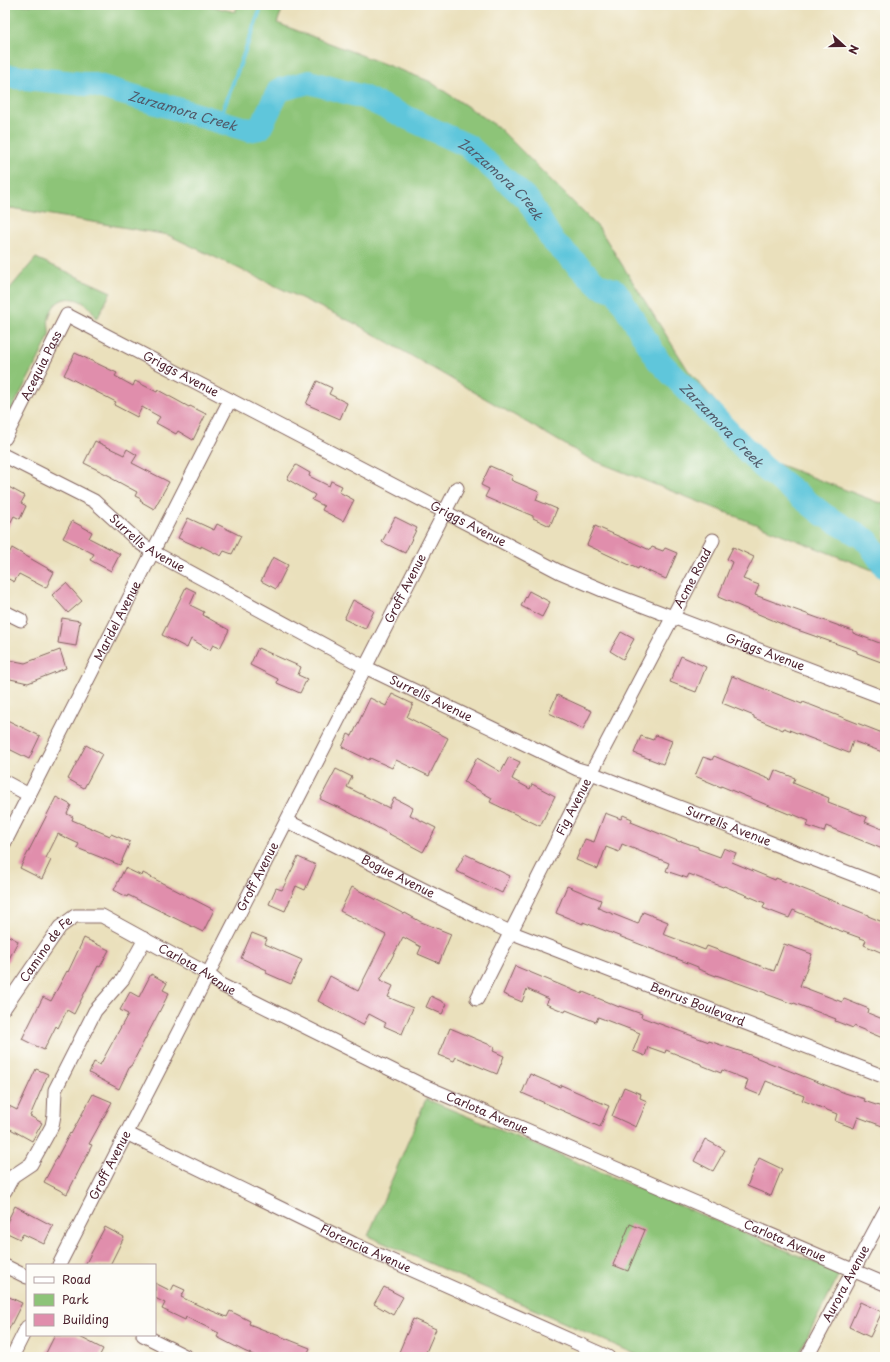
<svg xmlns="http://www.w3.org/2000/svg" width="890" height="1362" viewBox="0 0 890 1362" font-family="'Playpen Sans',sans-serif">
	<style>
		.green { fill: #8dc478; stroke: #6c7252 }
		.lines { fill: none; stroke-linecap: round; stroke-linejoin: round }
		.stream { stroke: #5ec6db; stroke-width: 4 }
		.river { stroke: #5ec6db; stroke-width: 24 }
		.building { fill: #e08eac }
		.street-casing { stroke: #82635e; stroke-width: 15 }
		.street { stroke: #fff; stroke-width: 13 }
		.labels { text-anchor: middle; stroke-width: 3.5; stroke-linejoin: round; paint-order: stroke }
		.street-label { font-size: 12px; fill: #4a1f2b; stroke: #fdfcf7 }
		.water-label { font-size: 13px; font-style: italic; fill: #515969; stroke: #fdfcf7 }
	</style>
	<rect width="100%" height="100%" fill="#fdfcf7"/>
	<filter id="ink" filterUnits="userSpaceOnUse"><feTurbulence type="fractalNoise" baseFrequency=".025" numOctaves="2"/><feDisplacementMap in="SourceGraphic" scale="8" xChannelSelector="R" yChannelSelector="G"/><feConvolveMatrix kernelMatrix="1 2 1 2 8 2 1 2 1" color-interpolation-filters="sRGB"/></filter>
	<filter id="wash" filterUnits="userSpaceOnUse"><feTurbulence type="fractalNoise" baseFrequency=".012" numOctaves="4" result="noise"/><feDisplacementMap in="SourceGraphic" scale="16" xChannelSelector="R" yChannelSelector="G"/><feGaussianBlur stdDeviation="0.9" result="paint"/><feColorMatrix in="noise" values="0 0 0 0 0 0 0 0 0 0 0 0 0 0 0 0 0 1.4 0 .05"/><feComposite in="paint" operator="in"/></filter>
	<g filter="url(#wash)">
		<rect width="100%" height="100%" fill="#eae0bc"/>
		<g class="green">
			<path d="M5,5h202l28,7 3,-7h46l-7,18 152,58 69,46 101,101 89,142 77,89 112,43 8,1v72l-295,-116 -232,-134 -190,-90 -163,-28z"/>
			<path d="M36,258l75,34 -14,27c-2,-4 -5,-9 -8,-12 -16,-14 -35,-11 -40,11 -2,6 2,14 -1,21 -12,27 -28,53 -41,80l-2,-1v-124z"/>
			<path d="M426,1099l414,174 -43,84h-155l-274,-121z"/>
		</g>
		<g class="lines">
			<path class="stream" d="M219,121l43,-116"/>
			<path class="river" id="s1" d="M5,76l90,9 154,45 11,-2 19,-38 30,-8 54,15 105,49 60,54 24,40 46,45 18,6 42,69 105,107 61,48 43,25 18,27"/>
		</g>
		<g id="blocks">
			<g class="building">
				<path d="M75,353l42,20 -2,3 18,10 2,-5 22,11 1,-2 31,17 1,-1 16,8 -13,26 -15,-9 -2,3 -20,-11 4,-6 -18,-10 -5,10 -23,-12 2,-3 -52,-27z"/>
				<path d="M317,381l15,7 -3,6 18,9 -7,16 -34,-15z"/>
				<path d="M95,441l29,14 3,-6 10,6 -5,8 37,19 -15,27 -14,-8 1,-2 -6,-3 2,-4 -26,-14 1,-1 -28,-14z"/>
				<path d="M296,465l14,8 -1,3 20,10 2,-5 11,5 -3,6 15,8 -11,21 -21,-11 2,-4 -12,-6 3,-5 -28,-16z"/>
				<path d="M490,466l23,10 -2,4 28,12 -3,8 21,9 -7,17 -17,-8v-2l-31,-13 -1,1 -16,-7 4,-8 -8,-4z"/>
				<path d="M5,485l20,11 -4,7 5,3 -6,13 -6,-3 -9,17z"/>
				<path d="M395,517l22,11 -12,25 -23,-11z"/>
				<path d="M188,518l26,12 3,-6 24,12 -9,18 -8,-3 -3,5 -20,-10v2l-23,-10z"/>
				<path d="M72,521l20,11 -3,6 31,16 -9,17 -21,-11 4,-6 -31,-16z"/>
				<path d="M595,526l55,24 2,-3 11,4 2,-3 12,5 -11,26 -27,-12 -1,2 -51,-24z"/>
				<path d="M733,547l21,10 -11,22 16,6 -4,10 98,36v2l32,12v6l-4,11 -24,-9v-2l-68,-24 -71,-30 14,-35 -5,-3z"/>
				<path d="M12,548l42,24 -8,16 -27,-14 -5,8 -9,-5v-16z"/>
				<path d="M273,557l15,8 -12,24 -15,-8z"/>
				<path d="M66,583l16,18 -14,12 -16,-18z"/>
				<path d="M186,587l10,5 -6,13 14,7 -1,3 26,15 -9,18 -7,-3 -3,5 -19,-11 -4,9 -25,-13z"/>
				<path d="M529,591l21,11 -8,15 -21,-11z"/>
				<path d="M353,600l21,11 -9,18 -21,-10z"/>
				<path d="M62,618l18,3 -4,25 -18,-3z"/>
				<path d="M621,632l13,7 -11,20 -13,-8z"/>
				<path d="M258,648l43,19 -3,8 9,4 -7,14 -23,-10 1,-4 -28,-14z"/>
				<path d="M60,650l6,18 -38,15 -22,-5 4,-18 15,3z"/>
				<path d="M681,656l25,11 -10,25 -26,-10z"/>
				<path d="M732,676l70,28 1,-2 82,32v19l-32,-12 -4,12 -65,-25 -1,2 -29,-12v-2l-32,-13z"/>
				<path d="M392,694l21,10 -6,13 41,21 -19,38 -33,-16 -4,8 -22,-10 -1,2 -27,-13 6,-13 4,2 18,-38 16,8z"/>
				<path d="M557,695l35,16 -9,18 -34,-16z"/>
				<path d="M5,719l35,17 -11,23 -24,-12z"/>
				<path d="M656,735l16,6 -9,23 -29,-11 7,-17 12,4z"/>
				<path d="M86,745l16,9 -18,34 -16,-9z"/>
				<path d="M714,756l57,24 4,-10 20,8 -2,5 36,15 -1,4 39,15 -2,5 20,8v20l-59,-24 -2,6 -17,-6 2,-5 -19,-8 -1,1 -68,-28v1l-26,-11 8,-19 9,3z"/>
				<path d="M509,757l11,5 -8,17 18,10 2,-5 23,12 -15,30 -50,-24 2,-4 -28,-16 13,-24 24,14z"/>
				<path d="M336,769l16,8 -5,10 42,21 5,-10 19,10 -3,7 26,13 -13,24 -86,-46v1l-17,-8z"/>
				<path d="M56,797l15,8 -4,9 6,3 -1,3 38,16 1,-2 19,8 -10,23 -43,-17 2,-4 -21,-10 -12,24 5,2 -9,19 -22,-11z"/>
				<path d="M605,813l16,6 2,-4 9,4 -1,3 49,20 1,-1 17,6v2l22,8 4,-9 12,5 -4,9 43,18 1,-2 92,37v1l17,7v31l-21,-9 2,-5 -36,-13v-1l-37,-16 -4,8 -26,-10 2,-5 -41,-17 -1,1 -34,-13 -2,4 -21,-7 3,-8 -47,-19 -3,8 -13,-5 -8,22 -22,-9 9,-21 9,3z"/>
				<path d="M465,854l45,22 -8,17 -46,-22z"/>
				<path d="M298,857l18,8 -11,25 -9,-4 -11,25 -16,-7 7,-16 6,2z"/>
				<path d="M125,868l17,8 1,-3 71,37 -11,22 -75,-37 -1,2 -13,-7z"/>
				<path d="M567,886l34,14 -3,8 40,16 5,-12 25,10 -5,12 42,16 2,-4 67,25 10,-27 28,10 -12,32 42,16 2,-3 25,10 -1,4 17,7v19l-31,-13 -1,2 -18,-7 1,-2 -42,-16 -1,1 -27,-10v-1l-50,-18v1l-18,-7v-2l-115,-45v2l-27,-11z"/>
				<path d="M352,887l52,27 1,-1 16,9 30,12 -12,29 -21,-9 3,-7 -18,-10 -23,43 13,6 -5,11 25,11 -11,26 -18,-8 2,-3 -17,-9 -6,11 -45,-24 12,-25 28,15 28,-56 -46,-24z"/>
				<path d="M252,933l15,6 -2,5 37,16 -11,24 -25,-11 1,-3 -26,-12z"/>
				<path d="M5,934l13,7 -13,26z"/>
				<path d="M84,938l25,12 -9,17 -2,-1 -24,48 -7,-4 -9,18 -2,-2 -12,24 -22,-11 21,-42 8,4 16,-30 1,1z"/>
				<path d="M515,966l67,28 1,-2 36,15v-1l23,8 -1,3 68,25v-1l36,12 100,40 20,6 -1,2 21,7v19l-27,-10 -4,11 -19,-7 2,-7 -35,-14 2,-4 -38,-15 -6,14 -15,-6 3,-9 -26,-10 -1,3 -20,-8v-1l-35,-14 -1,3 -17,-6 -3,9 -12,-5 7,-18 -42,-16 -2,5 -30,-12 -1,2 -19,-8 3,-5 -22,-10 -5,13 -19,-8z"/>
				<path d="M151,974l16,9 -4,7 6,3 -38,73h-1l-11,23 -30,-16 5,-11 6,3 28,-51 -8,-4 10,-18 9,5z"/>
				<path d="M431,996l16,8 -5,10 -16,-7z"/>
				<path d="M450,1028l45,19 -2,4 11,5 -7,18 -41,-17 -2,4 -15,-6z"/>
				<path d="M36,1069l12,5 -18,42 12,7 -10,18 -27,-15v-22l12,6z"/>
				<path d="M530,1074l30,13 1,-2 48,21 -9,21 -78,-34z"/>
				<path d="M624,1087l17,7 -1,4 7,3 -11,26 -24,-11z"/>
				<path d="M93,1094l19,8 -23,42 3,1 -25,49 -23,-12 26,-49 1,1z"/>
				<path d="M705,1139l20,11 -12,21 -19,-10z"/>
				<path d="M759,1158l23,11 -11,27 -24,-10z"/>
				<path d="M15,1206l38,20 -9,18 -21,-10 -3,5 -15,-7v-6z"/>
				<path d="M630,1224l15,6 -17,41 -15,-6z"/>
				<path d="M105,1227l19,10 -14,28h-25z"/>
				<path d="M155,1283l16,8 3,-6 11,5 -4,7 19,9 27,11 3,-6 20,10 -1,3 61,24 -4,9h-48l-14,-6 -27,-14 2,-4 -33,-16 -1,3 -23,-11 3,-6 -10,-5z"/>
				<path d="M384,1287l19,10 -10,18 -19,-11z"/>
				<path d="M5,1295l17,8 -17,34z"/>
				<path d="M860,1302l22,10 -12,25 -21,-10z"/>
				<path d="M413,1319l23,10 -12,28h-27z"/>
				<path d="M55,1335h21l27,14 -4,8h-55z"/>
			</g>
		</g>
	</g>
	<g filter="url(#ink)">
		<use href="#blocks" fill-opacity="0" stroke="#82635e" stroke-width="1"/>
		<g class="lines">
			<g class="street-casing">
				<g id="street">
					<path id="s2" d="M5,438l62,-123 493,257 47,20 278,106"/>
					<path id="s3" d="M5,456l89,45 46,42 13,9 212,115 212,102 14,4 294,114"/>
					<path d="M5,612l16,8"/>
					<path d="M5,782l24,13"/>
					<path id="s4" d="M287,821l191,96 32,15 375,145"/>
					<path id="s5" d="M5,842l225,-442"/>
					<path id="s6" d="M477,999l114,-226 122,-233"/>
					<path id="s7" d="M5,1007l55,-80 15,-11h27l106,58 13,11 203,101 461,198"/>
					<path id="s8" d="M126,1133l228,111 254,113"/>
					<path d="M5,1191l8,-15 18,-12 21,-38 2,-11 1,-25 40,-79 28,-32 22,-40"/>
					<path id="s9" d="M59,1265l398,-777"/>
					<path d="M5,1266l22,11"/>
					<path d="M143,1335l44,22"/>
					<path d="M12,1357l15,-30"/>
					<path id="s10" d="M807,1357l78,-146"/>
				</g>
			</g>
			<use href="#street" class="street"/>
		</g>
	</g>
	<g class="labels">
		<g class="street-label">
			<text dy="4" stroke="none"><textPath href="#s2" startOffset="81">Acequia Pass</textPath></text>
			<text dy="4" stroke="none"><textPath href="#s2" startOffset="266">Griggs Avenue</textPath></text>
			<text dy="4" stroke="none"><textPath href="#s2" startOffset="590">Griggs Avenue</textPath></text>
			<text dy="4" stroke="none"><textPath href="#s3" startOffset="168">Surrells Avenue</textPath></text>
			<text dy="4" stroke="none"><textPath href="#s6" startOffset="473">Acme Road</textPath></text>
			<text dy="4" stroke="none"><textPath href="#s9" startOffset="760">Groff Avenue</textPath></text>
			<text dy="4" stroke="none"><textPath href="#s5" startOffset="248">Maridel Avenue</textPath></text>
			<text dy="4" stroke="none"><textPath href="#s2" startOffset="914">Griggs Avenue</textPath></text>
			<text dy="4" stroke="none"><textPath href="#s3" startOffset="492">Surrells Avenue</textPath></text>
			<text dy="4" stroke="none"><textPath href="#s6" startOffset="215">Fig Avenue</textPath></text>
			<text dy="4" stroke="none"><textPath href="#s3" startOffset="816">Surrells Avenue</textPath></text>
			<text dy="4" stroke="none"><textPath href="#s9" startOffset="436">Groff Avenue</textPath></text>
			<text dy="4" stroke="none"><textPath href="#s4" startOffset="124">Bogue Avenue</textPath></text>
			<text dy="4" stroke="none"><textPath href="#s7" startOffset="71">Camino de Fe</textPath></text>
			<text dy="4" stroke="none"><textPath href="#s7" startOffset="252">Carlota Avenue</textPath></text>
			<text dy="4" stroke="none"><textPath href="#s4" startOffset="450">Benrus Boulevard</textPath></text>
			<text dy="4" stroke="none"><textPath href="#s7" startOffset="576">Carlota Avenue</textPath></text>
			<text dy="4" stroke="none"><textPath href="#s9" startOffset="112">Groff Avenue</textPath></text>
			<text dy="4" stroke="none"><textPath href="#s7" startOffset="900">Carlota Avenue</textPath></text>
			<text dy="4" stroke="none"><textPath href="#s8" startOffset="266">Florencia Avenue</textPath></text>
			<text dy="4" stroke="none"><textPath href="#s10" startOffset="83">Aurora Avenue</textPath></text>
		</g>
		<g class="water-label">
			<text dy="5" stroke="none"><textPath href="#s1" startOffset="182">Zarzamora Creek</textPath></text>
			<text dy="5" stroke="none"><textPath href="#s1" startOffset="554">Zarzamora Creek</textPath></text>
			<text dy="5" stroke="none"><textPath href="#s1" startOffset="890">Zarzamora Creek</textPath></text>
		</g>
	</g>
	<rect width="890" height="1362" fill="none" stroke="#fdfcf7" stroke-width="20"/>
	<rect x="26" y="1264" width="130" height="72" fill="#fdfcf7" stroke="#b5a4a5"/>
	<rect x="34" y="1277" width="20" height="6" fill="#ffffff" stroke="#b5a4a5"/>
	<text x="62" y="1284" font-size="12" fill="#4a1f2b">Road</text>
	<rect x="34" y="1294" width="20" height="12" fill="#8dc478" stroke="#b5a4a5"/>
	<text x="62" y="1304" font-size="12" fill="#4a1f2b">Park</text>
	<rect x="34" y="1314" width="20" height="12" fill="#e08eac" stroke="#b5a4a5"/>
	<text x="62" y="1324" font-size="12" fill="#4a1f2b">Building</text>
	<g transform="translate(844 46) rotate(111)" stroke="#fdfcf7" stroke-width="3" paint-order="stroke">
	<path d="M0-3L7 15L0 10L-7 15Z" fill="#4a1f2b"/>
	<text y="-6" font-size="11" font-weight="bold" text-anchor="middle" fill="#4a1f2b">N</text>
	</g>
</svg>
